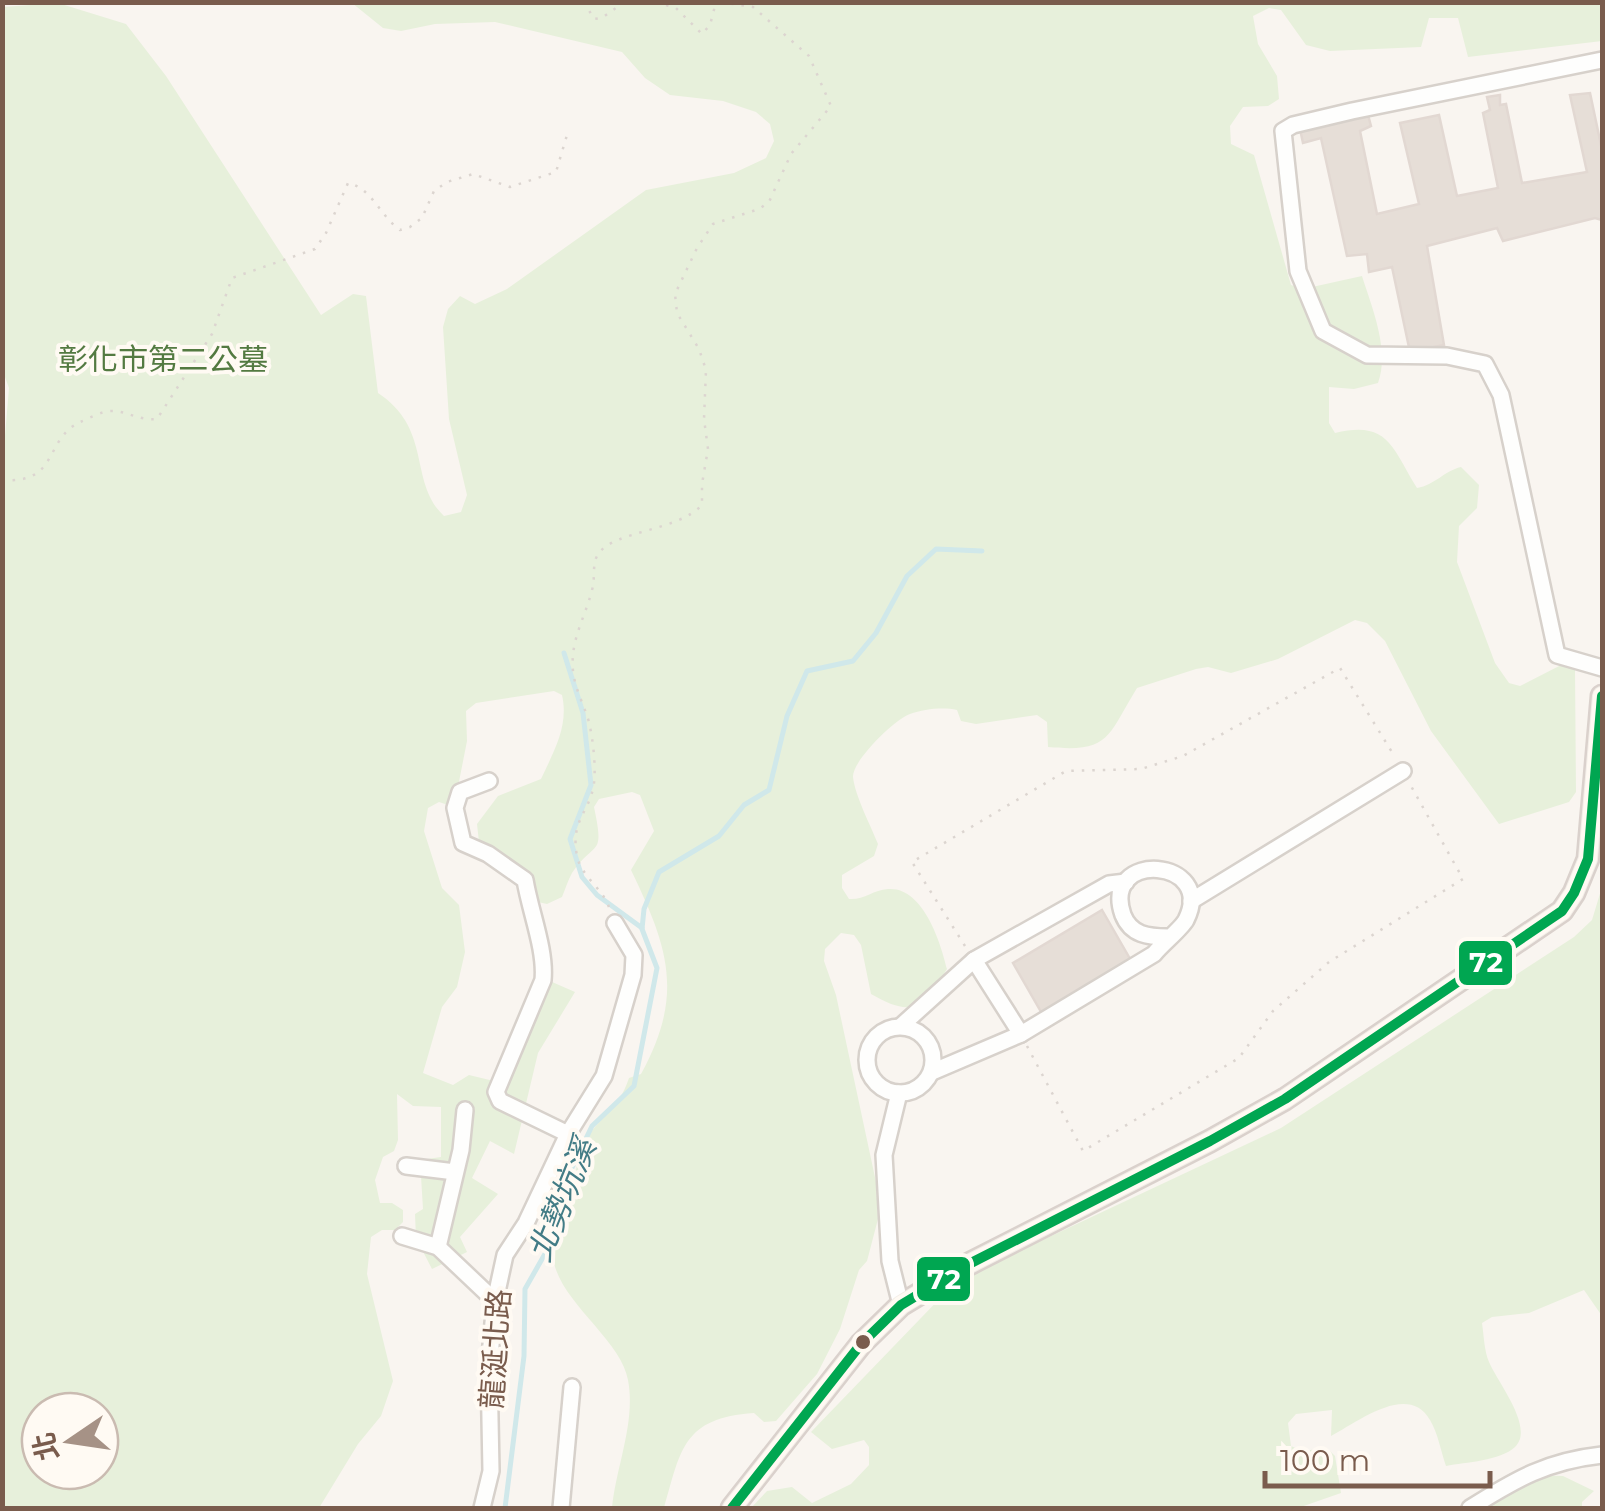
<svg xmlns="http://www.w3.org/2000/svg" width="1605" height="1511" viewBox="0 0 1605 1511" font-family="Montserrat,'Noto Sans TC',sans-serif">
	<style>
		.green { fill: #e7f0db; fill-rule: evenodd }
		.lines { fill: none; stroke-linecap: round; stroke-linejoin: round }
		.stream { stroke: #d0e8ea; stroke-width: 5 }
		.building { fill: #e6ded7; stroke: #e2d8d2; stroke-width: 2.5 }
		.minor-casing { stroke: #d7d1cb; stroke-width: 20 }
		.major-casing { stroke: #dad1cc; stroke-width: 25 }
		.path { stroke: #dcd5d0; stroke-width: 2.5; stroke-dasharray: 2.5 8; stroke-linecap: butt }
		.minor { stroke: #fefefd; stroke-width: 15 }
		.major { stroke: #f3eee8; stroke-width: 20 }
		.bus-1-casing { stroke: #fffaf3; stroke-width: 18 }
		.bus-1 { stroke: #00a651; stroke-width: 10 }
		.bus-dot { fill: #7a5c4d; stroke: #fffaf3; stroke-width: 4 }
		.labels { text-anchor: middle; stroke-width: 8; stroke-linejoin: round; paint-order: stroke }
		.park-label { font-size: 30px; fill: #537a41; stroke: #fffaf3 }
		.street-label { font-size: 30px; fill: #7a5c4d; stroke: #fffaf3 }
		.water-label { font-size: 32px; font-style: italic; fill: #437c86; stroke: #fffaf3 }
		.line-badge { stroke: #fffaf3; stroke-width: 4 }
		.badge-label { font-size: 28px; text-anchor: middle; font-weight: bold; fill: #fff }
	</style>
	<rect width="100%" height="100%" fill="#f9f5f0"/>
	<g class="green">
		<path d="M58,3l68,21 40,52 155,239 32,-21 13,2 12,97c55,36 30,89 66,123l17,-4 6,-17 -18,-76 -6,-92 5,-18 12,-13 15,8 32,-15 139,-99 88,-17 32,-15 8,-17 -4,-17 -14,-12 -33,-11 -53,-6 -25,-17 -23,-26 -127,-30 -60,2 -34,7 -18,-3 -31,-25h1250v38l-134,16 -10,-39h-29l-8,29 -91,4 -24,-6 -25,-35 -12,-2 -16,8 5,28 19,32 2,23 -11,7 -25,1 -13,19 1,18 23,11 37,130 12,4 59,-13c10,32 28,74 16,107l-24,6 -25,-2v36l6,10c54,-13 57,15 82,55 18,-3 27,-17 44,-21l18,18 -2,23 -18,18 -2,36 38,101 14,20 11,3 45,-23 10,7 1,122 -7,10 -70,22 -68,-93 -46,-90 -18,-18 -12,-3 -77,39 -47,14 -23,-6 -12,2 -59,19c-30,49 -27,65 -89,59l-1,-25 -10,-7 -61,9 -15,-3 -4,-11c-14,-3 -33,-1 -47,4 -15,5 -58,47 -57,63 2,19 18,49 25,67l-4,12 -32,19v13l7,11c15,1 24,-9 39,-10 35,-3 53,54 59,80 -24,38 -33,50 -76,25l-10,-49 -7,-10 -13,-2 -16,16 -1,12 12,34 40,187 2,37 -11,42 -8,9 -19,59 -23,45 -41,47 -12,1 -10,-9c-71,5 -73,36 -90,95h-52c4,-41 24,-86 16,-128 -7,-43 -79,-85 -75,-131 1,-12 13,-24 16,-35 8,-24 3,-52 17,-74 15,-26 31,-27 43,-62l12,-4c44,-80 27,-127 -10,-204l23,-39 -14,-36 -8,-3 -33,7 -5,8c11,52 1,32 -22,66 -4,7 -7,17 -10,24l-15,7 -9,-2 -7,-27 -46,-27 -6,-6 -2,-18 21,-28 43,-17c13,-28 28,-53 21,-84l-8,-4 -78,12 -10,8 1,30 -13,66 -15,-5 -11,6 -4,23 18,57 17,17 6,47 -8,35 -15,20 -19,66 30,12 16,-10 33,8 41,-105 32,14 -37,61 -24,101 -24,-13 -18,37 26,16 -38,43 7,15 -35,17 -16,-31 -1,-24 8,-5 -3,-49 21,-3v-50l-28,-1 -16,-12 1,46 -4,11 -11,6 -8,23 5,23h12l11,7v12l-8,8h-13l-11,7 -4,37 26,107 -12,35 -23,28 -39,64h-316l-1,-1037 7,-83 -7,-19 1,-362zM40,1411h60v60h-60z"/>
		<path d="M1602,887v429l-18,-26 -55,23 -37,4 -10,6c2,13 2,27 7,39 9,21 46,66 26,85 -15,14 -49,15 -69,19 -5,-14 -8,-33 -16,-46 -22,-38 -72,2 -99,16l1,-26 -36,4 -8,9 3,23 11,5 25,-3 8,8 6,37 -43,15h-547l16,-17 25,-4 20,16 39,-19 18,-19v-18l-5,-7 -32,9 -21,-17 136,-141 21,-16 313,-147 293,-191 18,-17z"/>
		<path d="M1529,1475l34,1 31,15 -12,11v6h-97l14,-16z"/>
	</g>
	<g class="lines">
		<g class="stream">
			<path d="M564,653l19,60 8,72 -21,54 12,38 15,18 45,33"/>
			<path d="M505,1508l19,-152 1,-67 25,-44 18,-69 24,-50 42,-40 23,-118 -15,-39 2,-20 15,-37 60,-36 25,-31 25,-15 18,-74 20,-45 46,-10 23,-28 31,-57 29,-27 46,2"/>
		</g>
	</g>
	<g class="building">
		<path d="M1590,93l12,57v70l-7,-2 -92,23 -6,-13 -70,18 17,99 -34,7 -18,-85 -23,5 -2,-18 -20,2 -26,-118 -18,5 -3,-14 68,-14 3,11 -11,5 17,83 42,-10 -19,-81 39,-8 18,81 41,-8 -15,-75 7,-3 -3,-13 13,-2v10l6,-1 16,79 65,-11 -17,-77z"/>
		<path d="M1102,910l31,54 -89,53 -31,-54z"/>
	</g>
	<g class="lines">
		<g class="minor-casing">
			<g id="minor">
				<path d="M1602,60l-250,51 -59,14 -10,6 15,140 25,60 44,24 80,1 38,8 16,31 56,260 45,13"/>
				<path d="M489,781l-29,11 -5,16 8,35 25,11 37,26c5,31 21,70 18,100l-47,112 4,9 68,33"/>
				<path d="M1191,901l212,-130"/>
				<path d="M901,1026l73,-66"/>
				<circle cx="900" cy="1060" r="33"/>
				<path d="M1021,1034l-47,-74 135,-76 17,-2"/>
				<path d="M932,1072l89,-38 133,-80c8,-10 27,-25 32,-34 31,-62 -86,-71 -63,-5 8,20 25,22 45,22"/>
				<path d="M899,1093l-15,62 6,106 11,44"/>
				<path d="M406,1166l49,6"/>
				<path d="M402,1236l36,11 57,54"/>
				<path d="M438,1247l23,-97 4,-40"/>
				<path d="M482,1508l9,-37 -2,-104 6,-66 10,-46 21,-32 42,-89 36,-58 29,-101 1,-20 -19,-32"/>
				<path d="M561,1508l11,-121"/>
				<path d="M1470,1508c46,-29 77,-47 132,-53"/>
			</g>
		</g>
		<g class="major-casing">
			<path id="major" d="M732,1508l129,-164 40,-39 68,-41 241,-123 75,-42 277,-188 12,-18 14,-34 14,-163"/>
		</g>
		<g class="path">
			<path d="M584,2l10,17 8,-1 22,-16"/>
			<path d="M656,2l20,6 26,26 8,-9 6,-23"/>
			<path d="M2,480c58,4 41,-40 78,-58 8,-3 22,-11 30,-11 16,-1 28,10 47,8l55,-85 20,-56 83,-29 11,-16 22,-50c24,5 32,33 52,47l10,-3 12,-9 12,-27 13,-9 26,-8 37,13 46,-15 11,-37"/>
			<path d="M609,907c-7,-19 -28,-31 -32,-51 -7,-37 13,-43 17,-73 2,-18 -1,-43 -5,-61 -5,-17 -14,-33 -16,-51 -3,-31 12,-53 19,-81 4,-13 -1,-27 7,-37 15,-22 79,-22 103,-48v-21l6,-35 -4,-30 2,-49 -7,-21 -22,-36 -2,-19 22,-46 16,-24 46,-15 10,-7 22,-48 40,-48 -22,-50 -56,-49 -33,-5"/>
			<path d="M965,946l-53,-84 154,-91 75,-2 42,-13 157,-88 55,89"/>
			<path d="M1027,1046l56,105 156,-93 34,-47 56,-49 134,-83 -52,-93"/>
		</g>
		<use href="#minor" class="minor"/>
		<use href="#major" class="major"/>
		<g class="bus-1-casing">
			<path id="bus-1" d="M732,1508l129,-164 40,-39 68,-41 241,-123 75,-42 277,-188 12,-18 14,-34 14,-163"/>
		</g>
		<use href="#bus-1" class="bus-1"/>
	</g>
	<circle class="bus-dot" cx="863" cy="1342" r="9"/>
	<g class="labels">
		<g class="park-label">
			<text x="163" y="370">彰化市第二公墓</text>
		</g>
		<g class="street-label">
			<text transform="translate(496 1349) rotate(-86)" y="10">龍涎北路</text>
		</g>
		<g class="water-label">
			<text transform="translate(562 1200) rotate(-68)" y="11">北勢坑溪</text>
		</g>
	</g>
	<g class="line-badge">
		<rect x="1457" y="939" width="57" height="48" rx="10" fill="#00a651"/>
		<rect x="915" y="1255" width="57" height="48" rx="10" fill="#00a651"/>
	</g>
	<g class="badge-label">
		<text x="1486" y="972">72</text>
		<text x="944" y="1289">72</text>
	</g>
	<rect width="1605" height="1511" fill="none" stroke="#7a5c4d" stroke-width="10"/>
	<g transform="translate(70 1441) rotate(257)"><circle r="48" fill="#fffaf3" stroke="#cabbb1" stroke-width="2.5"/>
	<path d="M0-8L18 38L0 25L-18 38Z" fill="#a69286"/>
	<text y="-15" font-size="28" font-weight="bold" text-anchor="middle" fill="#7a5c4d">北</text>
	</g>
	<path d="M1265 1471v15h225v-15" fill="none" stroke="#7a5c4d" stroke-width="5"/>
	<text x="1280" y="1471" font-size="30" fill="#7a5c4d" stroke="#fffaf3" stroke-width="8" paint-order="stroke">100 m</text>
</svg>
